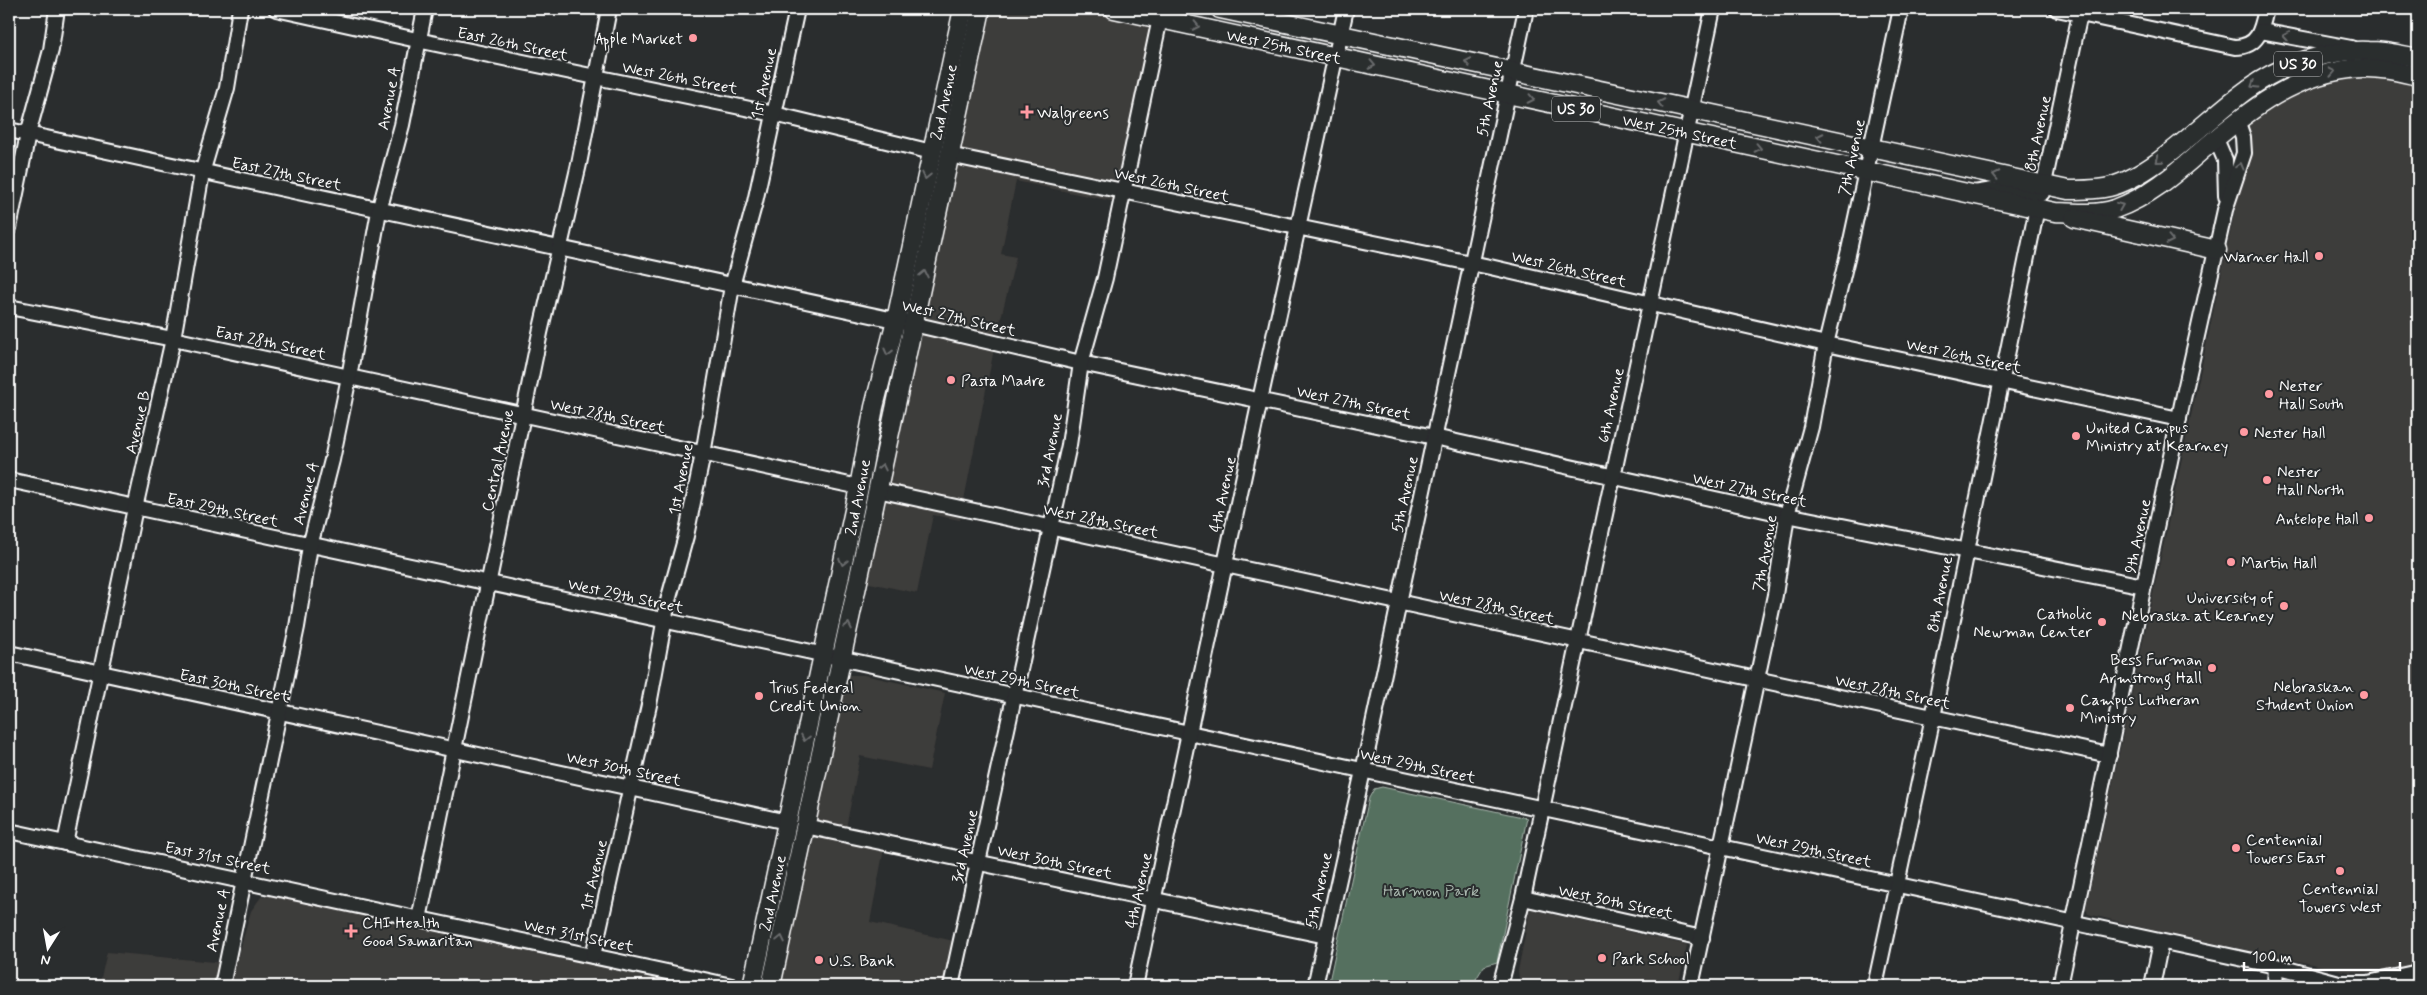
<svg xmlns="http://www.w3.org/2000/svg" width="2427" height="995" viewBox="0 0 2427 995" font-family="Mynerve,sans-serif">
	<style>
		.built { fill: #3e3c3a }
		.green { fill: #55705f; stroke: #aab8af }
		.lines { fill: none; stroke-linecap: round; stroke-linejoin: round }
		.minor-casing { stroke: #fff; stroke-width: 18 }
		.major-casing { stroke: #fff; stroke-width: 21 }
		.minor { stroke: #2a2d2e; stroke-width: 14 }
		.major { stroke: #2a2d2e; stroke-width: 18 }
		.oneway { stroke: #6a6c6d }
		.poi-dot { fill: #ff9aa2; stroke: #2a2d2e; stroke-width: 2 }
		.labels { text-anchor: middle; stroke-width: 4; stroke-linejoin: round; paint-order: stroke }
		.shield { fill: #2a2d2e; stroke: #bfc0c0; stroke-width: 1 }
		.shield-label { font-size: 15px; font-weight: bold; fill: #fff }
		.poi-label { font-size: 16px; fill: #fff; stroke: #2a2d2e; text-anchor: start }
		.street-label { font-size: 16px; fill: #fff; stroke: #2a2d2e }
		.park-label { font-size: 16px; fill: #aab8af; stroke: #2a2d2e }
	</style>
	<rect width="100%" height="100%" fill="#2a2d2e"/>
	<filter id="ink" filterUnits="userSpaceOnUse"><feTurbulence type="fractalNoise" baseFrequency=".02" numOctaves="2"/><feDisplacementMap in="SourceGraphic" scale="10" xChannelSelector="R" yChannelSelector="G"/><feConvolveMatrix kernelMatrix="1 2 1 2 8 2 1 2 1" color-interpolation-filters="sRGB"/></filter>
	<g filter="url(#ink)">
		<g class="built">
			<path d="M994,9h79l94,19 -4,6 -30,139 -3,32 -114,-24 -15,73 15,3 -19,77 -37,186 -27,-5 -16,78 -52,-11 120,-552z"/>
			<path d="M2363,68l55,15v881l-39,10 -30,-2 -201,-43 -60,-15 -2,-6 159,-745 -4,-38 48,-37z"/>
			<path d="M849,675h15l81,18 -16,77 -69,-14 -14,72 40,10 -16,84 97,22 -9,42h-177l63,-308z"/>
			<path d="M273,895l397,78 -2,13h-569l8,-34 129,12 15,-53 10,-14z"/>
			<path d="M1530,909l157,36 -9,41h-158l-2,-15z"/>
		</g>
		<path class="green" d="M1382,787l145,31 -30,144 -13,4 -8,13v7h-148l41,-188 5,-9z"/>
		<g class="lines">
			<g class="minor-casing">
				<g id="minor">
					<path d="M276,9l141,31 357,74 158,38"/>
					<path d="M2057,9l178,38c24,0 27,-19 31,-38"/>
					<path d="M2261,31l90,17"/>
					<path d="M9,130l904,194 168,39 353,74 353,78 357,71"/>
					<path d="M2216,139l9,21 1,36"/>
					<path d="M949,155l541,112 336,77 353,75"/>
					<path d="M1974,193l19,-3 44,5 5,-2 39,-184"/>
					<path d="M9,228l19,-94 23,-84 6,-41"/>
					<path d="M9,307l164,32 686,148"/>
					<path d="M9,480l2267,486 63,17h29l50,-11"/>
					<path d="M877,490l1232,265"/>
					<path d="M9,653l778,169"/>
					<path d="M805,826l521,110"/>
					<path d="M9,831l723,155"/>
					<path d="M65,843l70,-335 38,-169 29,-166 25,-85 13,-79"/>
					<path d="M1523,898l179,40"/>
					<path d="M419,919l121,-586 39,-169 30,-155"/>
					<path d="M593,956l56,-251 19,-104 18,-65 17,-82 29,-168 23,-84 42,-193"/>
					<path d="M222,986l75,-359 13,-81 22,-86 17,-83 30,-166 23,-86 23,-116"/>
					<path d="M951,986l118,-541 12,-82 24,-85 57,-269"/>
					<path d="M1135,986l125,-586 86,-391"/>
					<path d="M1315,986l48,-215 163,-762"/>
					<path d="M1500,986l23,-88 190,-889"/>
					<path d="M1691,986l84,-391 12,-80 24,-88 15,-83 23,-94 52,-241"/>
					<path d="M1875,986l58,-269 104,-509"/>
					<path d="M2060,986l123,-587 42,-189 19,-57 -1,-16 -6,-17"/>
					<path d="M2152,986l9,-44"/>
					<path d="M2275,986l1,-20"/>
				</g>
			</g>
			<g class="major-casing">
				<g id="major">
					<path d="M1114,9l941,203c20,1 41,3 60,-3 33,-12 59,-34 85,-57 47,-41 97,-81 162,-84 19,-1 38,4 56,8"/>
					<path d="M1220,9l848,181c13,0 28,0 41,-3 47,-12 99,-70 139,-98 32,-24 81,-40 121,-38 17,0 33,4 49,7"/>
					<path d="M2074,218l143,32"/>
					<path d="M752,986l107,-499 15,-80 22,-87 67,-311"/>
					<path d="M771,986l210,-977"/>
				</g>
			</g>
			<use href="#minor" class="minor"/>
			<use href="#major" class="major"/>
		</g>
		<defs><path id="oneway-chevron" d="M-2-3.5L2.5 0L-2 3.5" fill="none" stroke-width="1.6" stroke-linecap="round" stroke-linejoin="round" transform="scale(1.25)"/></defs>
		<g class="oneway">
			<use href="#oneway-chevron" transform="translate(1196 26) rotate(12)"/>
			<use href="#oneway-chevron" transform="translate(2286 36) rotate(-170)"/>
			<use href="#oneway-chevron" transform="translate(1468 62) rotate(-168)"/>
			<use href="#oneway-chevron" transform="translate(1372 65) rotate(12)"/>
			<use href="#oneway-chevron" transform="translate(2332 72) rotate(-11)"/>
			<use href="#oneway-chevron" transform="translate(2254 85) rotate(148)"/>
			<use href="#oneway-chevron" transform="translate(1531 99) rotate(12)"/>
			<use href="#oneway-chevron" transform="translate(1661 103) rotate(-168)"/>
			<use href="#oneway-chevron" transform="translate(1820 137) rotate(-168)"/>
			<use href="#oneway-chevron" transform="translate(1758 148) rotate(12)"/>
			<use href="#oneway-chevron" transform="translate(2159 160) rotate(141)"/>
			<use href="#oneway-chevron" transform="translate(2240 166) rotate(-75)"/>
			<use href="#oneway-chevron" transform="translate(1996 175) rotate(-168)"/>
			<use href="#oneway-chevron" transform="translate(926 176) rotate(102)"/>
			<use href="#oneway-chevron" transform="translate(2120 206) rotate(-22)"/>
			<use href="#oneway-chevron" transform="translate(2170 240) rotate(12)"/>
			<use href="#oneway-chevron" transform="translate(924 274) rotate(-78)"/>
			<use href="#oneway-chevron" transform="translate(888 352) rotate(104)"/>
			<use href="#oneway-chevron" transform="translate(882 467) rotate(-78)"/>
			<use href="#oneway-chevron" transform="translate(843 562) rotate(102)"/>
			<use href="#oneway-chevron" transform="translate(848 626) rotate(-78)"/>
			<use href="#oneway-chevron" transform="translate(805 738) rotate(102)"/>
			<use href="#oneway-chevron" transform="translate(781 939) rotate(-78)"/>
		</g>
	</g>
	<g class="poi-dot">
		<circle cx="693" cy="38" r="5"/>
		<path d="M1024.5 104.5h5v5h5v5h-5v5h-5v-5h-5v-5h5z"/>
		<circle cx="2319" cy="256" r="5"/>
		<circle cx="951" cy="380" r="5"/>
		<circle cx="2269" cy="394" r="5"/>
		<circle cx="2244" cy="432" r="5"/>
		<circle cx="2076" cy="436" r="5"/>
		<circle cx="2267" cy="480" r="5"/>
		<circle cx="2369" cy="518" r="5"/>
		<circle cx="2231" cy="562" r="5"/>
		<circle cx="2284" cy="606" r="5"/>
		<circle cx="2102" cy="622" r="5"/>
		<circle cx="2212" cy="668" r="5"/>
		<circle cx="2364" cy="695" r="5"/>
		<circle cx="759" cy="696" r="5"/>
		<circle cx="2070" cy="708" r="5"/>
		<circle cx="2236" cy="848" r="5"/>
		<circle cx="2340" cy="871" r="5"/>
		<path d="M348.5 923.5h5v5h5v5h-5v5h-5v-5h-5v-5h5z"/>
		<circle cx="1602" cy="958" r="5"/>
		<circle cx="819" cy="960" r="5"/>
	</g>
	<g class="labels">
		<g class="shield">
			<rect x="2274" y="51.5" width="48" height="25" rx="4"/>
			<rect x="1552" y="96.5" width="48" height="25" rx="4"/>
		</g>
		<g class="shield-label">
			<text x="2298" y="69">US 30</text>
			<text x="1576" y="114">US 30</text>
		</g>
		<g class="poi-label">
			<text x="683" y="44" text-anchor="end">Apple Market</text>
			<text x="1037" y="118">Walgreens</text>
			<text x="2309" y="262" text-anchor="end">Warner Hall</text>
			<text x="961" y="386">Pasta Madre</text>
			<text x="2279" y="391">Nester<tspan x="2279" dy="18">Hall South</tspan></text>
			<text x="2086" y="433">United Campus<tspan x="2086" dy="18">Ministry at Kearney</tspan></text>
			<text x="2254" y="438">Nester Hall</text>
			<text x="2277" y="477">Nester<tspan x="2277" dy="18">Hall North</tspan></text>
			<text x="2359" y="524" text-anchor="end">Antelope Hall</text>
			<text x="2241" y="568">Martin Hall</text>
			<text x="2274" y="603" text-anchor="end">University of<tspan x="2274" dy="18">Nebraska at Kearney</tspan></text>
			<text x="2092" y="619" text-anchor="end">Catholic<tspan x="2092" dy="18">Newman Center</tspan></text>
			<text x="2202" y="665" text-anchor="end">Bess Furman<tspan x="2202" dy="18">Armstrong Hall</tspan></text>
			<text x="2354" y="692" text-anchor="end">Nebraskan<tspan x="2354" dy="18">Student Union</tspan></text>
			<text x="769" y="693">Trius Federal<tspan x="769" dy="18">Credit Union</tspan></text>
			<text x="2080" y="705">Campus Lutheran<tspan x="2080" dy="18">Ministry</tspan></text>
			<text x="2246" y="845">Centennial<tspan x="2246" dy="18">Towers East</tspan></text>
			<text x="2340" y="894" text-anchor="middle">Centennial<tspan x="2340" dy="18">Towers West</tspan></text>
			<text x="362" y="928">CHI Health<tspan x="362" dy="18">Good Samaritan</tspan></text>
			<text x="1612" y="964">Park School</text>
			<text x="829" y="966">U.S. Bank</text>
		</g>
		<g class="street-label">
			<text transform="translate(513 43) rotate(12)" y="6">East 26th Street</text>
			<text transform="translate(1284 46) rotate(12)" y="6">West 25th Street</text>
			<text transform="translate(680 77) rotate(11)" y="6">West 26th Street</text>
			<text transform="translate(763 83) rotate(-78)" y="6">1st Avenue</text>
			<text transform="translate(388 98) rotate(-79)" y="6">Avenue A</text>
			<text transform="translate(1489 98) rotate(-78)" y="6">5th Avenue</text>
			<text transform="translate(943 102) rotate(-78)" y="6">2nd Avenue</text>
			<text transform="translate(1680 131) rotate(12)" y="6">West 25th Street</text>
			<text transform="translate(2037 133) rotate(-78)" y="6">8th Avenue</text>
			<text transform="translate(1851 157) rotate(-78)" y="6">7th Avenue</text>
			<text transform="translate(287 173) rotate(12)" y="6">East 27th Street</text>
			<text transform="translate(1172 184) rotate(12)" y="6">West 26th Street</text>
			<text transform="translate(1569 268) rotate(13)" y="6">West 26th Street</text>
			<text transform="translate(959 317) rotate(13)" y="6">West 27th Street</text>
			<text transform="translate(271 342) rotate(12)" y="6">East 28th Street</text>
			<text transform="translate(1964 355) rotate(12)" y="6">West 26th Street</text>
			<text transform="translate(1354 402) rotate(12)" y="6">West 27th Street</text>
			<text transform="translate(1610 405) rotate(-78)" y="6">6th Avenue</text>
			<text transform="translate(608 415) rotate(12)" y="6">West 28th Street</text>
			<text transform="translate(137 422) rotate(-77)" y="6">Avenue B</text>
			<text transform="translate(1049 450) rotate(-79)" y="6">3rd Avenue</text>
			<text transform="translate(497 460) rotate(-78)" y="6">Central Avenue</text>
			<text transform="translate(680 479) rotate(-79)" y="6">1st Avenue</text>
			<text transform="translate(1750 489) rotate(12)" y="6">West 27th Street</text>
			<text transform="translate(305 493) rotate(-76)" y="6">Avenue A</text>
			<text transform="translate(1222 494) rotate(-78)" y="6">4th Avenue</text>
			<text transform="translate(1404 494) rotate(-78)" y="6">5th Avenue</text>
			<text transform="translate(857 497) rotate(-79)" y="6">2nd Avenue</text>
			<text transform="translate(223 509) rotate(12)" y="6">East 29th Street</text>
			<text transform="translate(1101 520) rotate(12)" y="6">West 28th Street</text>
			<text transform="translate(2137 536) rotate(-78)" y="6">9th Avenue</text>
			<text transform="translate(1764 553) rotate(-80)" y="6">7th Avenue</text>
			<text transform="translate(1939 594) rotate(-79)" y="6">8th Avenue</text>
			<text transform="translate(626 595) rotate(12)" y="6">West 29th Street</text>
			<text transform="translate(1497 606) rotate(12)" y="6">West 28th Street</text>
			<text transform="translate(1022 680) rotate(12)" y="6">West 29th Street</text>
			<text transform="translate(235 685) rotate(12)" y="6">East 30th Street</text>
			<text transform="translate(1893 691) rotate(12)" y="6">West 28th Street</text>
			<text transform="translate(1418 765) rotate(12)" y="6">West 29th Street</text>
			<text transform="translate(624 768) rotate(12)" y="6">West 30th Street</text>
			<text transform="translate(964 846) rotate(-78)" y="6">3rd Avenue</text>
			<text transform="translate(1814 849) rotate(12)" y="6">West 29th Street</text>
			<text transform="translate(218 857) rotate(12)" y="6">East 31st Street</text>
			<text transform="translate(1055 861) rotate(12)" y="6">West 30th Street</text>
			<text transform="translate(593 875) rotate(-77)" y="6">1st Avenue</text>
			<text transform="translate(1138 890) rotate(-78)" y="6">4th Avenue</text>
			<text transform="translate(1318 890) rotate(-78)" y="6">5th Avenue</text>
			<text transform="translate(772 893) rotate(-78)" y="6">2nd Avenue</text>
			<text transform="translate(1616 901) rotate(12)" y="6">West 30th Street</text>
			<text transform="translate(217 920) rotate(-78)" y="6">Avenue A</text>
			<text transform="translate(579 935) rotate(12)" y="6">West 31st Street</text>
		</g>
		<g class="park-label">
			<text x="1431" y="896">Harmon Park</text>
		</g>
	</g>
	<rect width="2427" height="995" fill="none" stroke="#2a2d2e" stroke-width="30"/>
	<rect x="15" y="15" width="2397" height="965" fill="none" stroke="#fff" stroke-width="2" filter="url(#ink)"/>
	<g transform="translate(48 948) rotate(191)" stroke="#2a2d2e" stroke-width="4" paint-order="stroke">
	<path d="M0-4L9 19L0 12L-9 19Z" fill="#ffffff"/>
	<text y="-8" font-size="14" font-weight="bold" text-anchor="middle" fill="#ffffff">N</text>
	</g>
	<path d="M2244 962v8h156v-8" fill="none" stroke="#ffffff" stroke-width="2.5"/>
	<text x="2252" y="962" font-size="15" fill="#ffffff" stroke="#2a2d2e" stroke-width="4" paint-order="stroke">100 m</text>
</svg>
